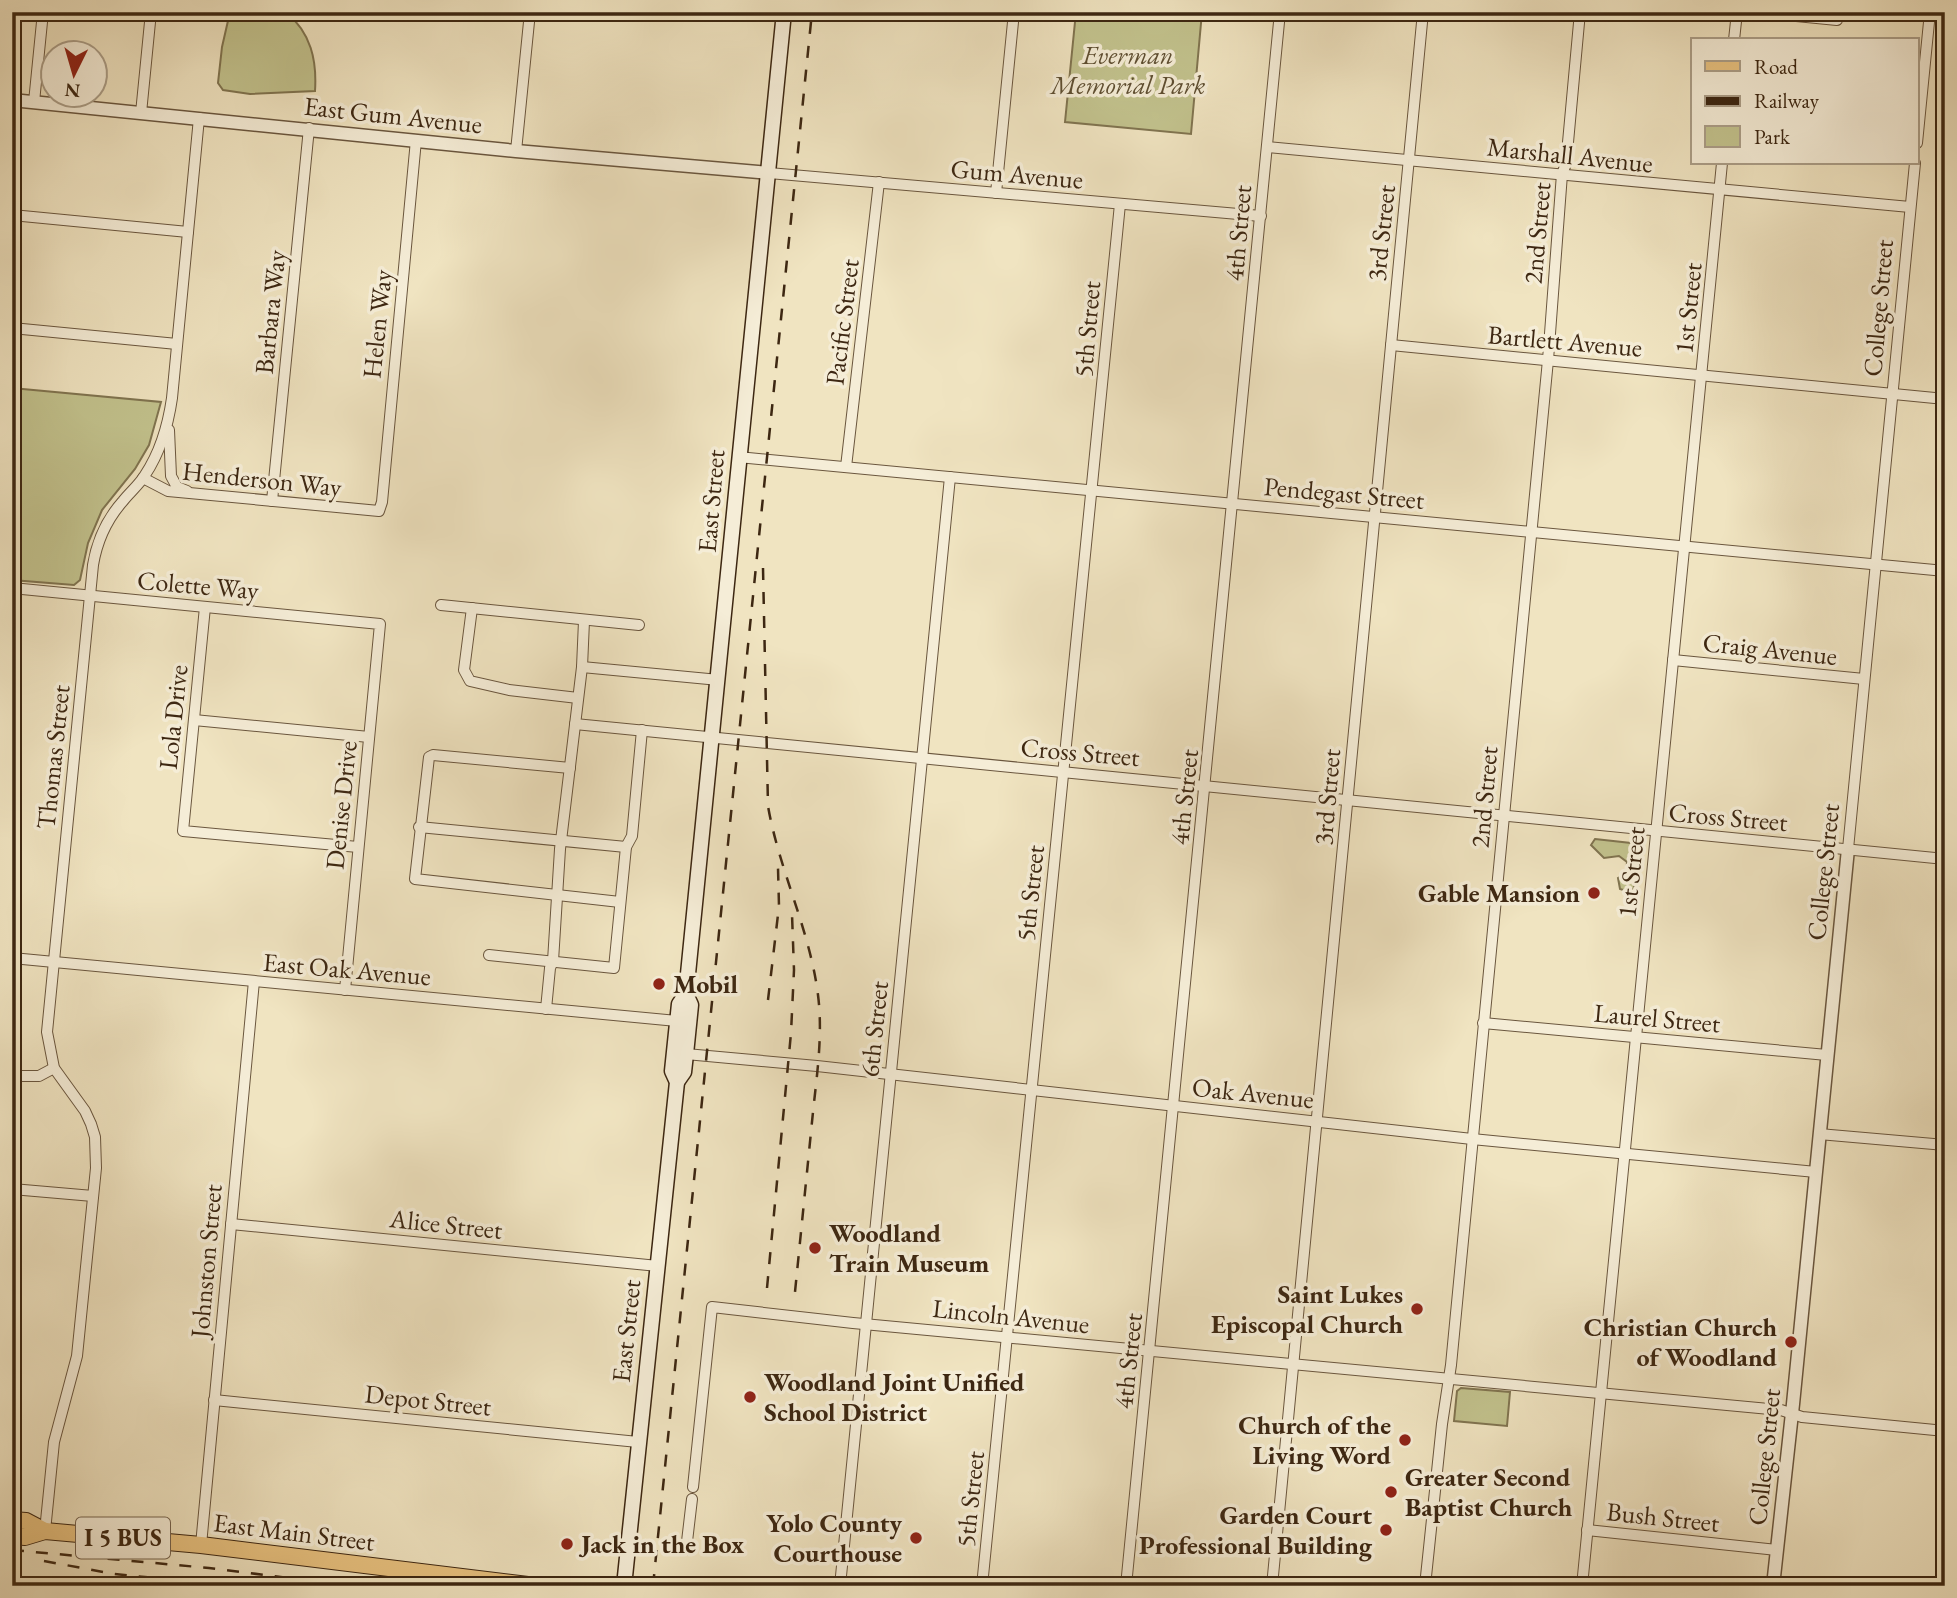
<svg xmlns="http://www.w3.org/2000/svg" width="1957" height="1598" viewBox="0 0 1957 1598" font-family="'EB Garamond',serif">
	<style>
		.green { fill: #c2c28d; stroke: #807450; stroke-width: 2 }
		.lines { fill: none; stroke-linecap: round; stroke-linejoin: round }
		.minor-casing { stroke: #6a563e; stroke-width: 12 }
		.tertiary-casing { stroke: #6a563e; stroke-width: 15 }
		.secondary-casing { stroke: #3d2712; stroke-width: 17 }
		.primary-casing { stroke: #3d2712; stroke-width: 18 }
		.minor { stroke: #f5edd7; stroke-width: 10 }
		.tertiary { stroke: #f5edd7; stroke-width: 12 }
		.secondary { stroke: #f5edd7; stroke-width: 14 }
		.primary { stroke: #e8c280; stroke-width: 16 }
		.rail { stroke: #3d2712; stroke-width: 2.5; stroke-dasharray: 12 12; stroke-linecap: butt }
		.poi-dot { fill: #8f2418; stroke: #f5edd7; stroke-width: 2.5 }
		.labels { text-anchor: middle; stroke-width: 7; stroke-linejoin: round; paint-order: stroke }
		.shield { fill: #f5edd7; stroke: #74624d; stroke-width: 2 }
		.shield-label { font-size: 24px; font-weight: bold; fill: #3d2712 }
		.park-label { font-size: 26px; font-style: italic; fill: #5e4e31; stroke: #f5edd7 }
		.street-label { font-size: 26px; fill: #3d2712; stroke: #f5edd7 }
		.poi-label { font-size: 26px; font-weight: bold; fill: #3d2712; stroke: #f5edd7; text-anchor: end }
	</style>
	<rect width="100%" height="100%" fill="#f0e4c1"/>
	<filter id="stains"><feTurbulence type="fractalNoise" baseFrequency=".00286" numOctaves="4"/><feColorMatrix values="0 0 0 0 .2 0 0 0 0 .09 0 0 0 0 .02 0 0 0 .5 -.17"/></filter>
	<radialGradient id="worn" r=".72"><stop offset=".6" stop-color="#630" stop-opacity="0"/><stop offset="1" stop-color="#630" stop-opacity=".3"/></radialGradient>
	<g class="green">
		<path d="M230,12h56c25,21 31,48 29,79l-65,3 -27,-4 -5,-7 4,-36z"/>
		<path d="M1076,12h126l-11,122 -126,-12z"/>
		<path d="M12,388l149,14 -12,43 -14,24 -33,41 -14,33 -8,37 -6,5 -62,-5z"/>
		<path d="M1595,839l36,4 7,7 -4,38 -4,4 -10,-3 -2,-11 8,-4 1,-12 -8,-6 -15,2 -13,-13z"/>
		<path d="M1461,1388l49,4 -3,34 -53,-5 3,-30z"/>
	</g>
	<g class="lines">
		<g class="minor-casing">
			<g id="minor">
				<path d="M1754,12l83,8"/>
				<path d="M1734,40l3,-28"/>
				<path d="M34,102l9,-90"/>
				<path d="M141,113l10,-101"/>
				<path d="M1917,143l13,-131"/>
				<path d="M1268,147l642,60"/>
				<path d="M516,151l14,-139"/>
				<path d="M769,173l492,43"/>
				<path d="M996,193l18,-181"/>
				<path d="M12,215l176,17"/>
				<path d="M12,328l165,16"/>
				<path d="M1391,345l554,54"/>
				<path d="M169,430l2,46 6,11 10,4"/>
				<path d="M738,457l1207,114"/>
				<path d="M846,467l33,-285"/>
				<path d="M143,478l25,13 211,20 3,-9 34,-362"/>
				<path d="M272,501l37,-373"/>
				<path d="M12,588l368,36 -35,366"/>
				<path d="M441,605l198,20"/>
				<path d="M205,607l-22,224 175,16"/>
				<path d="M472,608l-8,62 6,11 39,9 69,8"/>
				<path d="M1673,660l191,19"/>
				<path d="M582,667l137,13"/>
				<path d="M194,720l175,17"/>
				<path d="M575,724l1370,135"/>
				<path d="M570,768l-137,-13 -4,2 -14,122 205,23"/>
				<path d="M419,827l207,20"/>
				<path d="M1848,849l67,-686"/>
				<path d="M489,955l125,13 12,-121 6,-11 10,-106"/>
				<path d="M12,958l665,63"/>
				<path d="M546,1009l4,-41 3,-7 7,-112 22,-182 2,-46"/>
				<path d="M1483,1023l344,32"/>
				<path d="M686,1054l131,12 655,73 344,33"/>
				<path d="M12,1076h27l15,-8"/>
				<path d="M1819,1134l126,11"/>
				<path d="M12,1189l81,7"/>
				<path d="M231,1224l427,42"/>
				<path d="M214,1400l424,42"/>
				<path d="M693,1487l19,-180 141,16 928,87 21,7 143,14"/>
				<path d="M1587,1530l190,20"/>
				<path d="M45,1531l9,-89 23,-86 19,-188 -1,-31 -4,-13 -6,-13 -31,-43 -7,-36 46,-467c4,-24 14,-46 30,-64 7,-9 16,-16 22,-26 16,-24 23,-49 27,-77l27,-280"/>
				<path d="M201,1545l53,-564"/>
				<path d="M686,1550l6,-51"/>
				<path d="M840,1586l110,-1109"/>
				<path d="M982,1586l138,-1382"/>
				<path d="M1126,1586l154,-1574"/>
				<path d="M1272,1586l151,-1574"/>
				<path d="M1425,1586l17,-162 9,-59 97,-1005 14,-186 4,-10 14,-152"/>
				<path d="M1582,1586l140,-1423"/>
			</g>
		</g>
		<g class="tertiary-casing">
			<g id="tertiary">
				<path d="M12,100l504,51 253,22"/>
				<path d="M1773,1586l20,-182 55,-555"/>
			</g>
		</g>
		<g class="secondary-casing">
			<g id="secondary">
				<path d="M677,1082l7,-10 2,-18 5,-49 -5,-11"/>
				<path d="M624,1586l53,-504 -5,-11 7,-67 7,-10 98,-982"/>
			</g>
		</g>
		<g class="primary-casing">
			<g id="primary">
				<path d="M12,1520l14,1 19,10"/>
				<path d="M12,1536l13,1 20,-6 156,14 335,41"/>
				<path d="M640,1586h10"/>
			</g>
		</g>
		<use href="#minor" class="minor"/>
		<use href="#tertiary" class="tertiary"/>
		<use href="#secondary" class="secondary"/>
		<use href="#primary" class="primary"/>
		<g class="rail">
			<path d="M763,568l5,238c11,64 42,124 50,189 5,39 -1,79 -5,117 -6,60 -12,120 -18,180"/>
			<path d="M768,1000l11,-94 -1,-38"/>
			<path d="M767,1288l24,-255 3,-63 -2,-56"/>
			<path d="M12,1550l197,18 144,18"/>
			<path d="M44,1561l70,13 122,12"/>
			<path d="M653,1586l159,-1574"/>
		</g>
	</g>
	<g class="poi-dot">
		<circle cx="1594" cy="893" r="7"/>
		<circle cx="659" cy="984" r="7"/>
		<circle cx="815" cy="1248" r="7"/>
		<circle cx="1417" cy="1309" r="7"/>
		<circle cx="1791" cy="1342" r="7"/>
		<circle cx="750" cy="1397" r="7"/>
		<circle cx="1405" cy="1440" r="7"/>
		<circle cx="1391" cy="1492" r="7"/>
		<circle cx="1386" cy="1530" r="7"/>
		<circle cx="916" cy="1538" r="7"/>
		<circle cx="567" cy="1544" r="7"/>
	</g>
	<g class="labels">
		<rect class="shield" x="76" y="1517.5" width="94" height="41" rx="5"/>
		<g class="shield-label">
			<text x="123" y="1546">I 5 BUS</text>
		</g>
		<g class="park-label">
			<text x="1128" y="64">Everman<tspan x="1128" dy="30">Memorial Park</tspan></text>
		</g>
		<g class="street-label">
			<text transform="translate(393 115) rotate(6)" y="9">East Gum Avenue</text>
			<text transform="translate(1570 155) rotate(6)" y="9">Marshall Avenue</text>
			<text transform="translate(1017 174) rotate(5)" y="9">Gum Avenue</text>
			<text transform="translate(1238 233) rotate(-85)" y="9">4th Street</text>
			<text transform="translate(1381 233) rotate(-84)" y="9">3rd Street</text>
			<text transform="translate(1537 233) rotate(-85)" y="9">2nd Street</text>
			<text transform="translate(1688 308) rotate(-84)" y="9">1st Street</text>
			<text transform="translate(1878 308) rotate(-85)" y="9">College Street</text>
			<text transform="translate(270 312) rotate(-84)" y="9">Barbara Way</text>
			<text transform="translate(842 322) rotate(-83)" y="9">Pacific Street</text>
			<text transform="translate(377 324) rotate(-84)" y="9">Helen Way</text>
			<text transform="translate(1087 329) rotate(-85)" y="9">5th Street</text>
			<text transform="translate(1565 341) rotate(5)" y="9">Bartlett Avenue</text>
			<text transform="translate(262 479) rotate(6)" y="9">Henderson Way</text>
			<text transform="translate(1344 493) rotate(5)" y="9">Pendegast Street</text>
			<text transform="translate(711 501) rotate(-85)" y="9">East Street</text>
			<text transform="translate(198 585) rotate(5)" y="9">Colette Way</text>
			<text transform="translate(1770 649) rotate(6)" y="9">Craig Avenue</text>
			<text transform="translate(173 717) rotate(-84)" y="9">Lola Drive</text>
			<text transform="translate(1080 752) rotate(5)" y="9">Cross Street</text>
			<text transform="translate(53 757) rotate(-84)" y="9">Thomas Street</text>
			<text transform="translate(1184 797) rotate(-84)" y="9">4th Street</text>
			<text transform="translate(1327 797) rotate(-85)" y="9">3rd Street</text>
			<text transform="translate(1484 797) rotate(-85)" y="9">2nd Street</text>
			<text transform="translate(341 805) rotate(-84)" y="9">Denise Drive</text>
			<text transform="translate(1728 817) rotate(5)" y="9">Cross Street</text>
			<text transform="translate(1631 872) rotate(-84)" y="9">1st Street</text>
			<text transform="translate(1823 872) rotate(-84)" y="9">College Street</text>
			<text transform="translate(1030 893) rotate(-84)" y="9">5th Street</text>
			<text transform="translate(347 969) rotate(5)" y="9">East Oak Avenue</text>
			<text transform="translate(1657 1018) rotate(5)" y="9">Laurel Street</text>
			<text transform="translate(874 1029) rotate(-84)" y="9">6th Street</text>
			<text transform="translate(1253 1093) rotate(6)" y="9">Oak Avenue</text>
			<text transform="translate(446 1224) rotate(6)" y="9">Alice Street</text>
			<text transform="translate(206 1261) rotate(-85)" y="9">Johnston Street</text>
			<text transform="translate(1011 1316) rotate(6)" y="9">Lincoln Avenue</text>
			<text transform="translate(626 1331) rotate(-84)" y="9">East Street</text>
			<text transform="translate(1128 1361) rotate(-84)" y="9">4th Street</text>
			<text transform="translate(428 1400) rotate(6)" y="9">Depot Street</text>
			<text transform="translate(1764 1457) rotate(-84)" y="9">College Street</text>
			<text transform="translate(970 1499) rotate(-84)" y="9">5th Street</text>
			<text transform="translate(1663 1517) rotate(6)" y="9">Bush Street</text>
			<text transform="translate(294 1532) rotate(7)" y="9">East Main Street</text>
		</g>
		<g class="poi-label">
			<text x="1580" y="902">Gable Mansion</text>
			<text x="673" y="993" text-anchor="start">Mobil</text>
			<text x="829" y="1242" text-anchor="start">Woodland<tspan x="829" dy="30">Train Museum</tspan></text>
			<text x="1403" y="1303">Saint Lukes<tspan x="1403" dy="30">Episcopal Church</tspan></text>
			<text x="1777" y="1336">Christian Church<tspan x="1777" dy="30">of Woodland</tspan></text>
			<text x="764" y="1391" text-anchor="start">Woodland Joint Unified<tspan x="764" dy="30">School District</tspan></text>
			<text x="1391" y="1434">Church of the<tspan x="1391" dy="30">Living Word</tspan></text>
			<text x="1405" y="1486" text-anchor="start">Greater Second<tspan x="1405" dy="30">Baptist Church</tspan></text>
			<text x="1372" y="1524">Garden Court<tspan x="1372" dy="30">Professional Building</tspan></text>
			<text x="902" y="1532">Yolo County<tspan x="902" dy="30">Courthouse</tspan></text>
			<text x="581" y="1553" text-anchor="start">Jack in the Box</text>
		</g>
	</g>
	<rect width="1957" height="1598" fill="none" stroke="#f0e4c1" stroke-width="42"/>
	<rect x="14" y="14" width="1929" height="1570" fill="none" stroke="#3d2712" stroke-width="3.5"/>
	<rect x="21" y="21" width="1915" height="1556" fill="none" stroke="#3d2712" stroke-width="2"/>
	<rect x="1691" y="38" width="228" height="126" fill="#f5edd7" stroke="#ab9e88" stroke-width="2"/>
	<rect x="1705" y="61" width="35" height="10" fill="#e8c280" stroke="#ab9e88" stroke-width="2"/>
	<text x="1754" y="74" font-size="21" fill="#3d2712">Road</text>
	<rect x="1705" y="96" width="35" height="10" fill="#3d2712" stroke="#ab9e88" stroke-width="2"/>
	<text x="1754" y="108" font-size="21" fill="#3d2712">Railway</text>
	<rect x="1705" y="126" width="35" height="21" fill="#c2c28d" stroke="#ab9e88" stroke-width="2"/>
	<text x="1754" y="144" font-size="21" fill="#3d2712">Park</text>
	<g transform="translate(74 74) rotate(185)"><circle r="33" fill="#f5edd7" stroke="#ab9e88" stroke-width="2"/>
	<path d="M0-5L12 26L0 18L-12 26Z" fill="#8f2418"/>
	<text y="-10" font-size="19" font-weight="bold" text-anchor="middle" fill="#3d2712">N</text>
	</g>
	<rect width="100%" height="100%" filter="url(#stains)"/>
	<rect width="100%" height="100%" fill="url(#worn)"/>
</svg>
